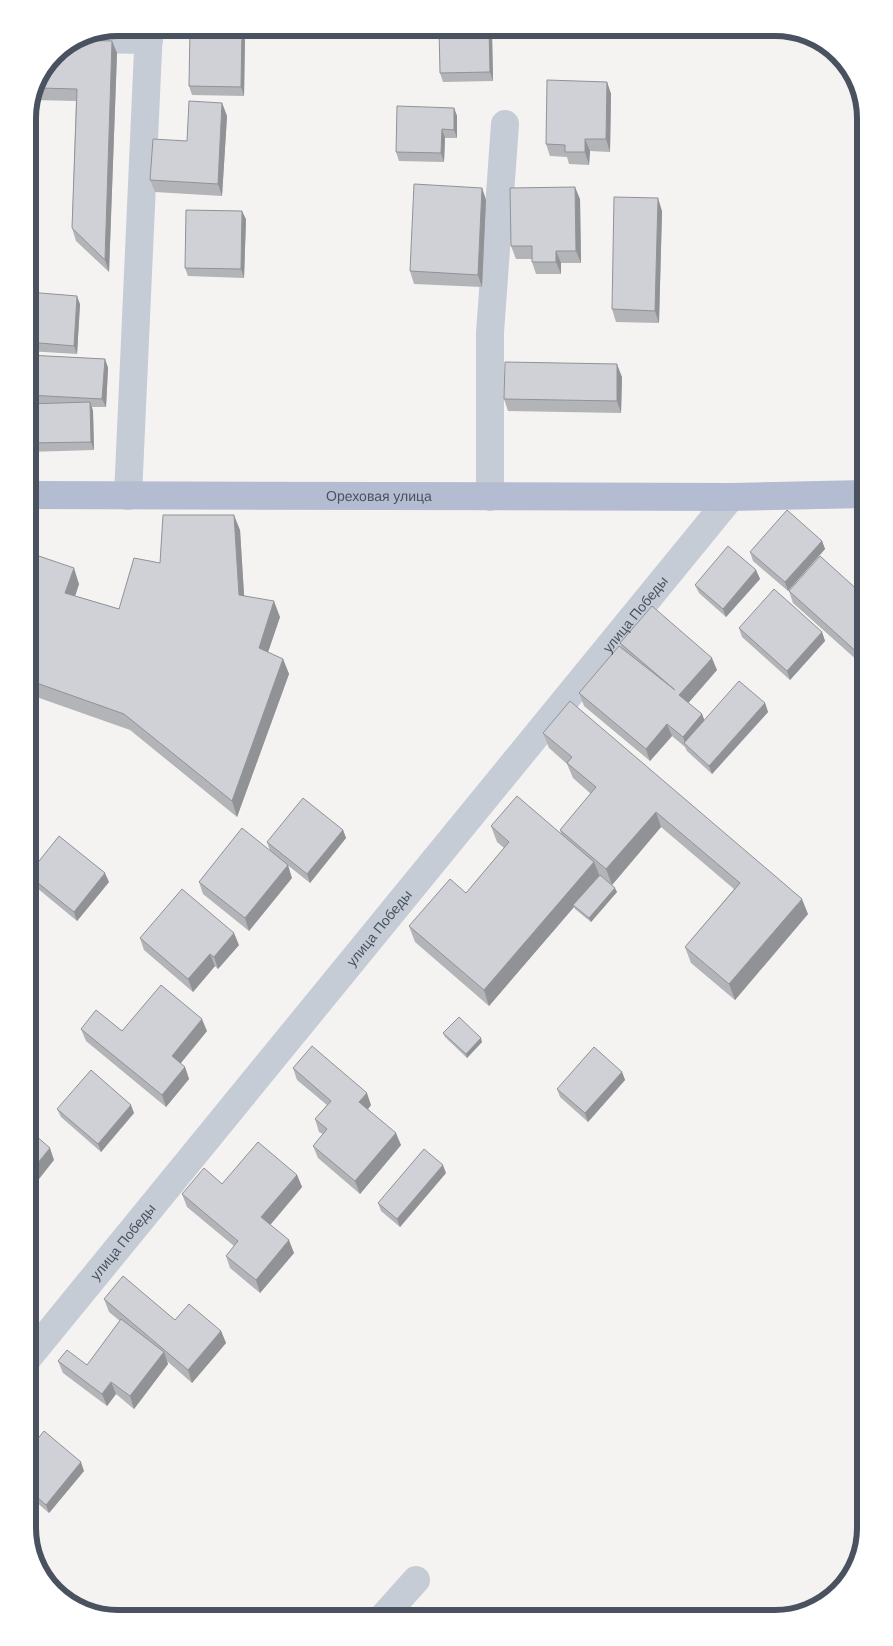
<svg xmlns="http://www.w3.org/2000/svg" width="893" height="1646" viewBox="0 0 893 1646" font-family="'DM Sans',sans-serif">
	<style>
		.lines { fill: none; stroke-linecap: round; stroke-linejoin: round }
		.minor { stroke: #c6ccd6; stroke-width: 28 }
		.major { stroke: #b3bcd0; stroke-width: 28 }
		.wall { fill: #b2b4b8 }
		.shaded-wall { fill: #919296 }
		.building { fill: #cfd1d6; stroke: #919296 }
		.labels { text-anchor: middle; stroke-width: 4; stroke-linejoin: round; paint-order: stroke }
		.street-label { font-size: 14px; fill: #4a5260; stroke: #fff }
		.rim { fill: none; stroke: #4a5260; stroke-width: 6 }
	</style>
	<rect width="100%" height="100%" fill="#f4f3f2"/>
	<g class="lines">
		<g class="minor">
			<path d="M76,39l73,1"/>
			<path d="M128,496l21,-468"/>
			<path d="M490,497v-164l15,-209"/>
			<path id="s1" d="M28,1358l703,-861"/>
			<path d="M382,1618l34,-38"/>
		</g>
		<path class="major" id="s2" d="M28,495l703,2 134,-3"/>
	</g>
	<g class="wall">
		<path d="M242,28l3,8 -1,60 -52,-1 -3,-9z"/>
		<path d="M492,33l1,48 -50,1 -3,-9z"/>
		<path d="M112,41l5,12 -8,219 -33,-31 -4,-13 4,-127 -43,-1 21,-46z"/>
		<path d="M607,82l4,12 -1,58 -20,-1 -1,14 -20,-1 -2,-7 -17,-1 -4,-12z"/>
		<path d="M222,103l5,13 -5,80 -67,-4 -5,-12z"/>
		<path d="M454,108l3,8v22h-12l-1,24 -45,-1 -3,-9z"/>
		<path d="M482,188l4,12 -4,87 -68,-3 -4,-13z"/>
		<path d="M580,199l1,64h-20v11h-25l-4,-12v-3h-16l-5,-13z"/>
		<path d="M662,211l-3,112 -43,-1 -4,-13z"/>
		<path d="M246,219l-2,59 -56,-2 -3,-8z"/>
		<path d="M28,292l52,12 -3,50 -49,-3z"/>
		<path d="M28,355l77,4 3,9 -2,39h-14l1,4 1,39 -66,2z"/>
		<path d="M622,377l-1,36 -113,-2 -4,-12z"/>
		<path d="M240,530l4,65 36,22 -12,35 15,7 6,15 -52,143 -107,-87 -102,-36v-123l51,13 -4,12 44,13 41,-46z"/>
		<path d="M822,541l3,8 -37,42 -35,-30 -3,-9z"/>
		<path d="M756,570l4,9 -34,38 -27,-24 -4,-8z"/>
		<path d="M866,589v93l-5,-4 -5,-13 3,-3 -66,-59 -4,-12 72,2z"/>
		<path d="M739,628l83,4 3,9 -35,39 -48,-43z"/>
		<path d="M620,643l97,27 -29,33 14,11 2,6 61,-17 3,9 -56,62 -25,-23 -2,-4 -13,-11 -22,25 -66,-55 -5,-13 43,-45z"/>
		<path d="M543,733l265,181 -73,86 -44,-37 -6,-16 49,-58 -73,-62 -49,58 -14,-11 1,1 18,17 -26,30 -16,-13 -1,-2 -85,99 -74,-64 -6,-16 57,-33 38,-45 -7,-6 -6,-16 70,7 -1,-3 31,-36 -18,-16 -6,-14 -18,-16z"/>
		<path d="M343,830l3,8 -36,45 -40,-32 -3,-9z"/>
		<path d="M28,875l81,7 -32,39 -46,-38z"/>
		<path d="M292,878l-43,53 -46,-37 -4,-12z"/>
		<path d="M140,938l99,7 -21,24 -3,-3 -22,26 -49,-42z"/>
		<path d="M81,1029l41,2h85l-27,33 5,3 4,12 -23,28 -80,-66z"/>
		<path d="M443,1033l39,9 -15,16 -22,-21z"/>
		<path d="M293,1068l78,37 -3,4 33,36 -41,49 -42,-36 -5,-12 10,-12 -4,-2 -4,-13 12,-14 -30,-25z"/>
		<path d="M622,1072l3,8 -37,42 -28,-25 -3,-8z"/>
		<path d="M57,1109l77,4 -33,39 -40,-35z"/>
		<path d="M446,1173l-46,54 -19,-16 -3,-8z"/>
		<path d="M297,1175l5,12 -32,38 24,28 -34,40 -30,-25 -4,-12 8,-10 -47,-39 -5,-13 40,-10z"/>
		<path d="M104,1299l71,21 46,11 5,12 -34,40 -25,-22 1,3 -34,45 -18,-15 -9,12 -44,-33 -5,-12 29,4 33,-44 -11,-9z"/>
		<path d="M28,1451l56,20 -35,42 -21,-18z"/>
	</g>
	<g class="shaded-wall">
		<path d="M242,28l3,8 -1,60 -3,-9z"/>
		<path d="M489,28h1l2,5 1,48 -3,-9z"/>
		<path d="M112,41l5,12 -8,219 -4,-12z"/>
		<path d="M607,82l4,12 -1,58 -4,-13z"/>
		<path d="M222,103l5,13 -5,80 -4,-12z"/>
		<path d="M454,108l3,8v22l-3,-8z"/>
		<path d="M442,129l3,9 -1,24 -3,-9z"/>
		<path d="M585,139l5,12 -1,14 -4,-13z"/>
		<path d="M575,187l5,12 1,64 -5,-12z"/>
		<path d="M482,188l4,12 -4,87 -4,-12z"/>
		<path d="M658,198l4,13 -3,112 -4,-12z"/>
		<path d="M242,211l4,8 -2,59 -3,-9z"/>
		<path d="M556,251l5,12v11l-5,-12z"/>
		<path d="M77,296l3,8 -3,50 -3,-8z"/>
		<path d="M105,359l3,9 -2,39 -4,-8z"/>
		<path d="M617,364l5,13 -1,36 -4,-12z"/>
		<path d="M90,402l3,9 1,39 -3,-8z"/>
		<path d="M234,515l6,15 5,80 -6,-15z"/>
		<path d="M822,541l3,8 -37,42 -3,-9z"/>
		<path d="M74,568l5,16 -8,25 -6,-16z"/>
		<path d="M756,570l4,9 -34,38 -3,-8z"/>
		<path d="M274,601l6,16 -16,47 -5,-16z"/>
		<path d="M822,632l3,9 -35,39 -3,-9z"/>
		<path d="M866,649v17l-2,2 -4,-13z"/>
		<path d="M712,658l5,12 -33,38 -5,-13z"/>
		<path d="M283,659l6,15 -52,143 -5,-16z"/>
		<path d="M765,703l3,9 -56,62 -3,-8z"/>
		<path d="M702,714l5,13 -21,18 -3,-8z"/>
		<path d="M667,724l5,12 -22,25 -4,-12z"/>
		<path d="M656,812l5,15 -49,58 -6,-16z"/>
		<path d="M343,830l3,8 -36,45 -3,-9z"/>
		<path d="M594,862l6,15 -27,28 1,2 -85,99 -5,-16z"/>
		<path d="M288,865l4,13 -43,53 -4,-13z"/>
		<path d="M105,873l4,9 -32,39 -3,-9z"/>
		<path d="M615,888l2,4 -26,30 -2,-4z"/>
		<path d="M802,899l6,15 -73,86 -6,-16z"/>
		<path d="M234,933l5,12 -21,24 -4,-12z"/>
		<path d="M210,954l5,12 -22,26 -5,-13z"/>
		<path d="M202,1019l5,12 -31,38 -4,-13z"/>
		<path d="M481,1038l1,4 -15,16 -1,-4z"/>
		<path d="M185,1067l4,12 -23,28 -4,-12z"/>
		<path d="M622,1072l3,8 -37,42 -3,-9z"/>
		<path d="M367,1093l4,12 -7,9 -5,-12z"/>
		<path d="M131,1105l3,8 -33,39 -3,-8z"/>
		<path d="M396,1133l5,12 -41,49 -5,-13z"/>
		<path d="M50,1148l4,12 -26,33v-18z"/>
		<path d="M443,1165l3,8 -46,54 -3,-8z"/>
		<path d="M297,1175l5,12 -36,43 -5,-13z"/>
		<path d="M289,1240l5,13 -34,40 -4,-13z"/>
		<path d="M221,1331l5,12 -34,40 -4,-13z"/>
		<path d="M164,1352l4,12 -34,45 -4,-13z"/>
		<path d="M111,1382l5,12 -9,12 -5,-12z"/>
		<path d="M81,1462l3,9 -35,42 -3,-8z"/>
	</g>
	<g class="building">
		<path d="M190,28h52l-1,59 -52,-1z"/>
		<path d="M439,28h50l1,44 -50,1z"/>
		<path d="M76,40l36,1 -7,219 -33,-32 5,-139 -38,-1 15,-34z"/>
		<path d="M547,80l60,2 -1,57h-21v13h-20v-7l-19,-1z"/>
		<path d="M189,101l33,2 -4,81 -68,-4 3,-41 34,2z"/>
		<path d="M397,106l57,2v22l-12,-1 -1,24 -45,-1z"/>
		<path d="M414,184l68,4 -4,87 -68,-4z"/>
		<path d="M575,187l1,64h-20v11h-24v-16h-21l-1,-58z"/>
		<path d="M614,197l44,1 -3,113 -43,-2z"/>
		<path d="M186,210l56,1 -1,58 -56,-1z"/>
		<path d="M28,292l49,4 -3,50 -46,-4z"/>
		<path d="M28,355l77,4 -3,40 -74,-4z"/>
		<path d="M505,362l112,2v37l-113,-2z"/>
		<path d="M90,402l1,40 -63,1v-39z"/>
		<path d="M787,510l35,31 -37,41 -35,-30z"/>
		<path d="M163,515h71l5,80 35,6 -15,47 24,11 -51,142 -108,-87 -96,-34v-109l5,-17 41,14 -9,25 54,16 15,-51 26,5z"/>
		<path d="M728,546l28,24 -33,39 -28,-24z"/>
		<path d="M820,556l41,37 5,-4v60l-6,6 -71,-64z"/>
		<path d="M774,589l48,43 -35,39 -48,-43z"/>
		<path d="M652,606l60,52 -33,37 23,19 -19,23 -16,-13 -21,25 -67,-56 40,-47 56,44 -55,-47z"/>
		<path d="M866,654v19l-10,-8z"/>
		<path d="M739,681l26,22 -56,63 -25,-23z"/>
		<path d="M570,701l232,198 -73,85 -44,-37 55,-64 -84,-71 -50,57 -46,-39 36,-43 -29,-24 5,-6 -29,-24z"/>
		<path d="M517,796l77,66 -110,128 -75,-64 41,-47 16,14 43,-51 -18,-16z"/>
		<path d="M303,798l40,32 -36,44 -40,-32z"/>
		<path d="M242,828l46,37 -43,53 -46,-36z"/>
		<path d="M59,836l46,37 -31,39 -46,-37z"/>
		<path d="M600,875l15,13 -26,30 -16,-13z"/>
		<path d="M182,889l52,44 -20,24 -4,-3 -22,25 -48,-41z"/>
		<path d="M161,985l41,34 -30,37 13,11 -23,28 -81,-66 15,-19 26,21z"/>
		<path d="M459,1017l22,21 -15,16 -23,-21z"/>
		<path d="M312,1046l55,47 -8,9 37,31 -41,48 -42,-35 14,-17 -12,-10 16,-18 -38,-33z"/>
		<path d="M594,1047l28,25 -37,41 -28,-24z"/>
		<path d="M91,1070l40,35 -33,39 -41,-35z"/>
		<path d="M28,1129l22,19 -22,27z"/>
		<path d="M258,1142l39,33 -36,42 28,23 -33,40 -30,-24 12,-15 -56,-47 22,-26 18,16z"/>
		<path d="M424,1149l19,16 -46,54 -19,-16z"/>
		<path d="M123,1276l52,44 14,-16 32,27 -33,39 -84,-71z"/>
		<path d="M121,1319l43,33 -34,44 -19,-14 -9,12 -44,-33 9,-11 20,15z"/>
		<path d="M44,1431l37,31 -35,43 -18,-16v-38z"/>
	</g>
	<g class="labels">
		<g class="street-label">
			<text dy="5" stroke="none"><textPath href="#s2" startOffset="351">Ореховая улица</textPath></text>
			<text dy="5" stroke="none"><textPath href="#s1" startOffset="960">улица Победы</textPath></text>
			<text dy="5" stroke="none"><textPath href="#s1" startOffset="555">улица Победы</textPath></text>
			<text dy="5" stroke="none"><textPath href="#s1" startOffset="150">улица Победы</textPath></text>
		</g>
	</g>
	<path d="M0 0H893V1646H0ZM118 36H775A82 82 0 0 1 857 118V1528A82 82 0 0 1 775 1610H118A82 82 0 0 1 36 1528V118A82 82 0 0 1 118 36Z" fill="#fff" fill-rule="evenodd"/>
	<path class="rim" d="M118 36H775A82 82 0 0 1 857 118V1528A82 82 0 0 1 775 1610H118A82 82 0 0 1 36 1528V118A82 82 0 0 1 118 36Z"/>
</svg>
